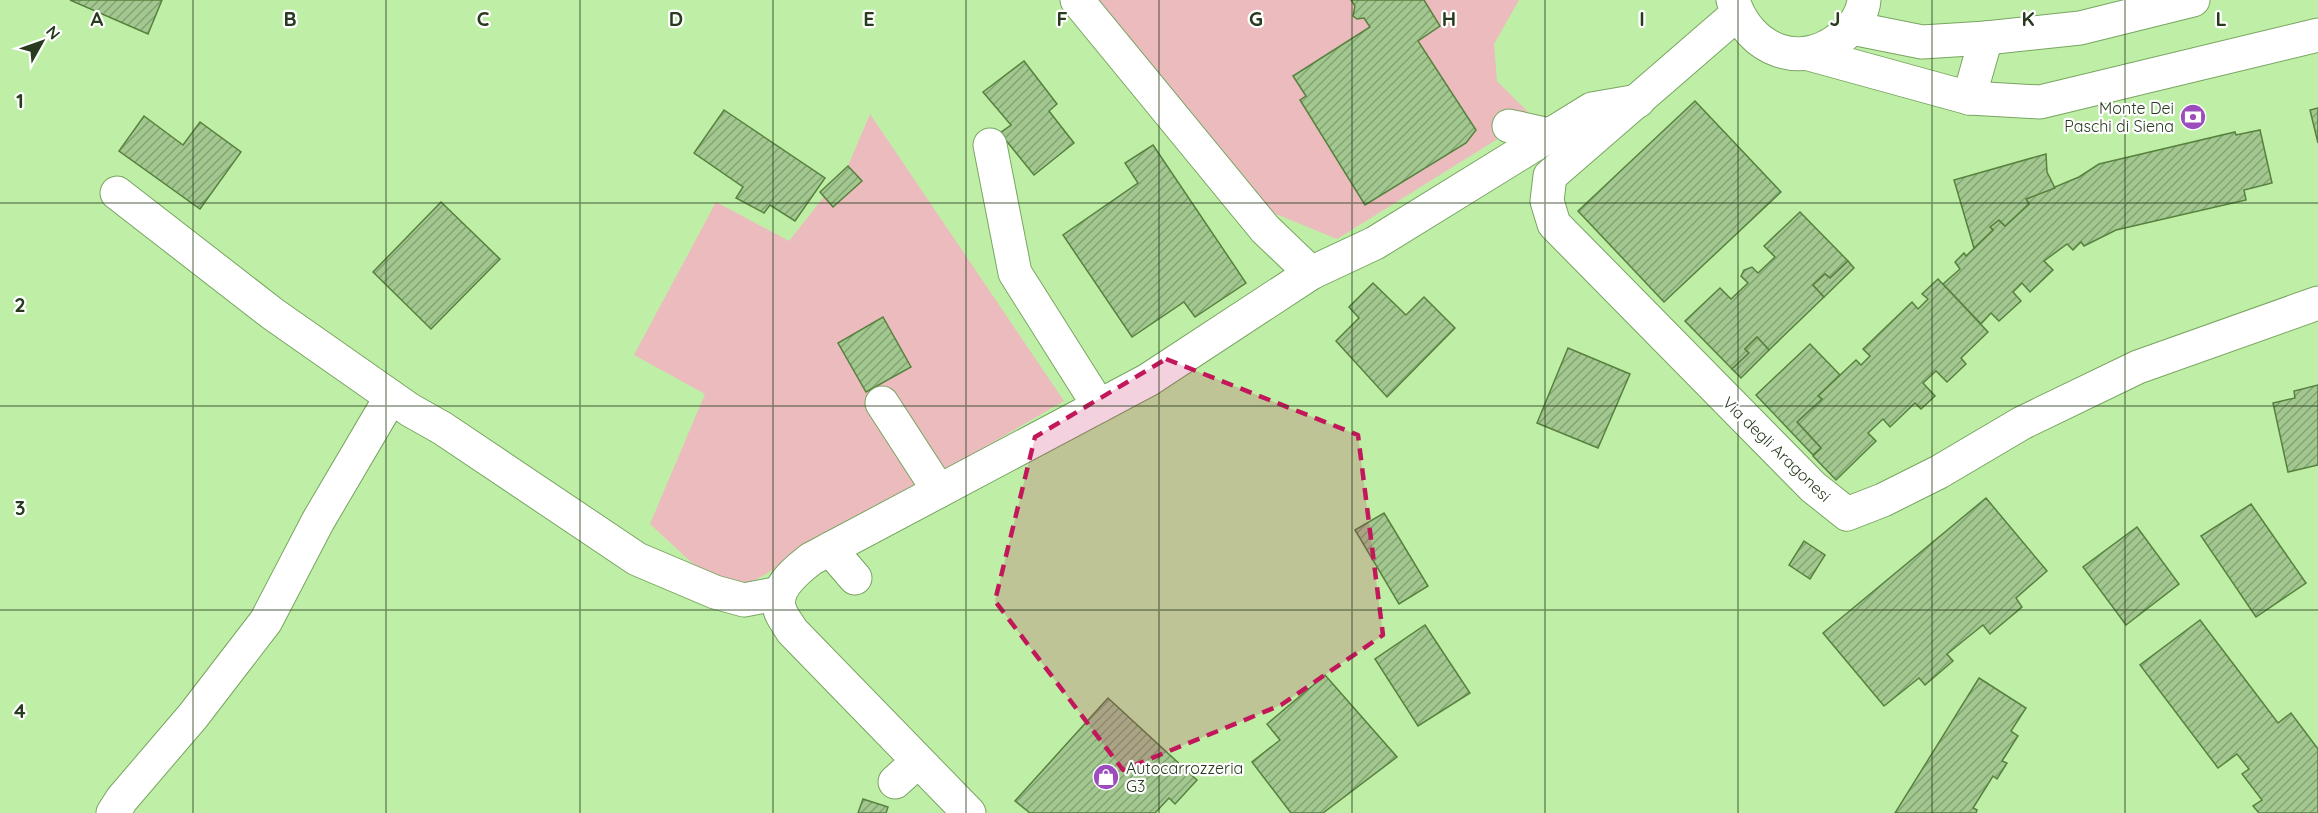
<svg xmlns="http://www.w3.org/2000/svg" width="2318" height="813" viewBox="0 0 2318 813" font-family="Quicksand,sans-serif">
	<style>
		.green { fill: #ebbbbd }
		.building { fill: url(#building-hatch); stroke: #56823e; stroke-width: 1.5 }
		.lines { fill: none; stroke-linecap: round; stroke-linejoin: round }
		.minor-casing { stroke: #78a560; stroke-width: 35 }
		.minor { stroke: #fff; stroke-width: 33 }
		.marked { fill: #c2185b; fill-opacity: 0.2; stroke: #c2185b; stroke-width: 4.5; stroke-dasharray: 12 8; stroke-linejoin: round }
		.grid { fill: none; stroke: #283b1e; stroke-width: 1.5; stroke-opacity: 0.55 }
		.labels { text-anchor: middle; stroke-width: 4.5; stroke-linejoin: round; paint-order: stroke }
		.poi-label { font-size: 16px; fill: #283b1e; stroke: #fff; text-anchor: end }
		.street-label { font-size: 16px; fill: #283b1e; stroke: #fff }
		.grid-label { font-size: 20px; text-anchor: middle; font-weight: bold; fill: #283b1e; stroke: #fff; stroke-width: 4.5; stroke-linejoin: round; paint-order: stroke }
	</style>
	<defs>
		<pattern id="building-hatch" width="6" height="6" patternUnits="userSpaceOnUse" patternTransform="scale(1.5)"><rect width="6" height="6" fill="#a2c78f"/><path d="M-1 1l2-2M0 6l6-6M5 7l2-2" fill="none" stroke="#84a374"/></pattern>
	</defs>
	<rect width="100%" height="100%" fill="#bfefa7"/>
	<g class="green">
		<path d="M1097,0h422l-25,44 3,37 36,36 -196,122 -66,-27z"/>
		<path d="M870,114l194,287 -336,195 -78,-72 55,-130 -71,-39 82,-153 73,39 59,-75z"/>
	</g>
	<g class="building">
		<path d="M70,0h92l-14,34z"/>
		<path d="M1351,0h73l16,26 -22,15 58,89 -10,13 -101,62 -65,-105 6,-4 -13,-20 77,-49 -6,-9 -7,1 -4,-3 2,-10z"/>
		<path d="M1024,61l33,43 -8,7 25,32 -40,32 -34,-42 11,-8 -28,-33z"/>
		<path d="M1695,101l86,91 -117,110 -86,-91z"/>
		<path d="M2318,108v35l-8,-33z"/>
		<path d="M724,110l101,68 -30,43 -25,-16 -6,8 -28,-15 7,-11 -49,-34z"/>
		<path d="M144,116l39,29 17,-23 41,30 -41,57 -81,-58z"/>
		<path d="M2260,130l12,53 -28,7 2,10 -130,30 -32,16 -3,-4 -8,8 -6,-6 -23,17 9,9 -23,22 -8,-9 -9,9 8,9 -22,20 -8,-8 -10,11 -38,-40 17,-15 -5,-7 9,-9 2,3 27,-26 -3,-3 9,-7 6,6 24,-22 -3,-5 53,-22 20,-13 136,-32 1,3z"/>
		<path d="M1153,145l93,138 -51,34 -11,-15 -52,35 -69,-102 75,-52 -13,-20z"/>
		<path d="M2046,154l1,18 8,16 -29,11 3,5 -24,22 -6,-6 -9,7 3,3 -19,18 -20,-68z"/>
		<path d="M848,166l14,15 -29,26 -13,-15z"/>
		<path d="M441,202l59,57 -69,70 -58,-57z"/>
		<path d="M1800,212l48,49 -18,17 -5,-4 -12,11 11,12 -55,53 -12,-13 -12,12 4,4 -17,16 -47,-48 35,-33 11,11 17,-16 -7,-7 3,-6 8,-3 6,6 17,-16 -11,-11z"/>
		<path d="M1848,261l6,7 -30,29 -11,-12 12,-11 5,4z"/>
		<path d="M1938,279l50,53 -27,26 5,6 -19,18 -11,-11 -13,12 12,13 -14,13 -6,-6 -25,24 -7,-8 -15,14 8,8 -40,39 -23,-24 8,-8 -24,-26 25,-23 -4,-3 38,-36 5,5 9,-9 -7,-7 49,-47 6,7 10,-10 -6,-5z"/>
		<path d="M1373,283l33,32 18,-18 31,31 -68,69 -51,-56 23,-23 -10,-11z"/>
		<path d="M883,317l28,50 -45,25 -28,-49z"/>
		<path d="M1757,337l12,13 -28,28 -9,-9 17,-16 -4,-4z"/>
		<path d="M1810,344l30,31 -22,21 4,3 -25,23 24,26 -8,7 -57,-60z"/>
		<path d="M1568,348l62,26 -32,74 -61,-25z"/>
		<path d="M2318,385v80l-30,7 -15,-69 22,-5 -1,-7z"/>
		<path d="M1986,498l61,73 -31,27 6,9 -32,27 -7,-9 -36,29 6,7 -28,24 -6,-7 -35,28 -61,-73z"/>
		<path d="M2251,504l55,79 -50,34 -55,-81z"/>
		<path d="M1384,513l44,73 -29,18 -44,-74z"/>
		<path d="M2137,527l42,57 -53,41 -43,-58z"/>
		<path d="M1804,541l21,14 -15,24 -21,-14z"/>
		<path d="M2200,620l78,103 13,-10 27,36v64h-59l-6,-7 9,-6 -20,-26 7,-5 -12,-15 -19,14 -78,-103z"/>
		<path d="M1425,625l45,68 -52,33 -43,-67z"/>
		<path d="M1325,675l72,82 -74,56h-32l-39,-51 28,-22 -13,-16z"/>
		<path d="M1979,678l47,30 -15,23 7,5 -16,25 5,2 -10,16 -4,-3 -20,32 4,2 -1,3h-81z"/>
		<path d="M1108,698l89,82 -22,24 -6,-6 -14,15h-125l-15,-12z"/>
		<path d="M863,799l25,8 -2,6h-28z"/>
	</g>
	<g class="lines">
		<g class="minor-casing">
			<g id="minor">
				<path d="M1077,0l188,229 46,44"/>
				<path d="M1733,0c16,51 69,72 111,35 10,-8 19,-22 20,-35"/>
				<path d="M1737,14l-187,162 -3,25 7,23 259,263 34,27 36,-14 56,-28 83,-49 116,-56 180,-64"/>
				<path d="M1852,28l70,14 64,-4 94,-10 113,-28"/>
				<path d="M1809,54l160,44 71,4 278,-67"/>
				<path d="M1969,98l17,-60"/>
				<path d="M1509,126l41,9"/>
				<path d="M990,145l25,128 84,133"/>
				<path d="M117,193l156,121 137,96 32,18 195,131 78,33 29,8 36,-7"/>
				<path d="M882,403l57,88"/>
				<path d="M830,549l25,29"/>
				<path d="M895,782l23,-21"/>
				<path d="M113,813l9,-14 71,-83 73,-95 52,-100 73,-124"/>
				<path d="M969,813l-177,-182c-4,-7 -10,-14 -12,-21 -8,-21 17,-40 31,-51l337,-179 163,-107 64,-30 217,-134 46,-8"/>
			</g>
		</g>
		<use href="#minor" class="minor"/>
	</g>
	<path class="marked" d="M1166,359l192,76 25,200 -102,70 -158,65 -128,-169 40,-164z"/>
	<path class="grid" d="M193,0v813M386,0v813M580,0v813M773,0v813M966,0v813M1159,0v813M1352,0v813M1545,0v813M1738,0v813M1932,0v813M2125,0v813M0,203h2318M0,406h2318M0,610h2318"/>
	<defs>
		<g id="bank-disc" transform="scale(1.35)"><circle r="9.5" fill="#9c4cbc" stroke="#fff"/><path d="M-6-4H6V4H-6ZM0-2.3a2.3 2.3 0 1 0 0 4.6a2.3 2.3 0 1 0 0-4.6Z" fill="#fff"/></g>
		<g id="shop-disc" transform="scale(1.35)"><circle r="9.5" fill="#9c4cbc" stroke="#fff"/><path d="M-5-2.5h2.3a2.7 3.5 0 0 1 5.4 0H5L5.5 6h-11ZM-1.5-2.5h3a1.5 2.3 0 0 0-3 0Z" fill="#fff"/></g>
	</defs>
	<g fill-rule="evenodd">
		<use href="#bank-disc" x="2193" y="117"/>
		<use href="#shop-disc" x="1106" y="777"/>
	</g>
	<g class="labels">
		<g class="poi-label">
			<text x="2174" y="114">Monte Dei<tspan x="2174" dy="18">Paschi di Siena</tspan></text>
			<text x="1126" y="774" text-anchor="start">Autocarrozzeria<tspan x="1126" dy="18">G3</tspan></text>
		</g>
		<g class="street-label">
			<text transform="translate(1777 449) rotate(44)" y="6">Via degli Aragonesi</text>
		</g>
	</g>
	<g class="grid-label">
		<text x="97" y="26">A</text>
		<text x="290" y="26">B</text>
		<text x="483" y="26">C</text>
		<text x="676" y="26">D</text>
		<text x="869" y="26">E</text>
		<text x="1062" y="26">F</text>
		<text x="1256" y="26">G</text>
		<text x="1449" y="26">H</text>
		<text x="1642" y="26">I</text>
		<text x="1835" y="26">J</text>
		<text x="2028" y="26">K</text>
		<text x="2221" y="26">L</text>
		<text x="20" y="108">1</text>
		<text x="20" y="312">2</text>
		<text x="20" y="515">3</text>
		<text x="20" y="718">4</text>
	</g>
	<g transform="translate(42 42) rotate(50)" stroke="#ffffff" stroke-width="4.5" paint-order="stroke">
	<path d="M0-4.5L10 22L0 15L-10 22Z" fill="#283b1e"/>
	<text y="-9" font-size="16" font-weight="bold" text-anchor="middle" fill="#283b1e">N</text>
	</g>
</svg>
